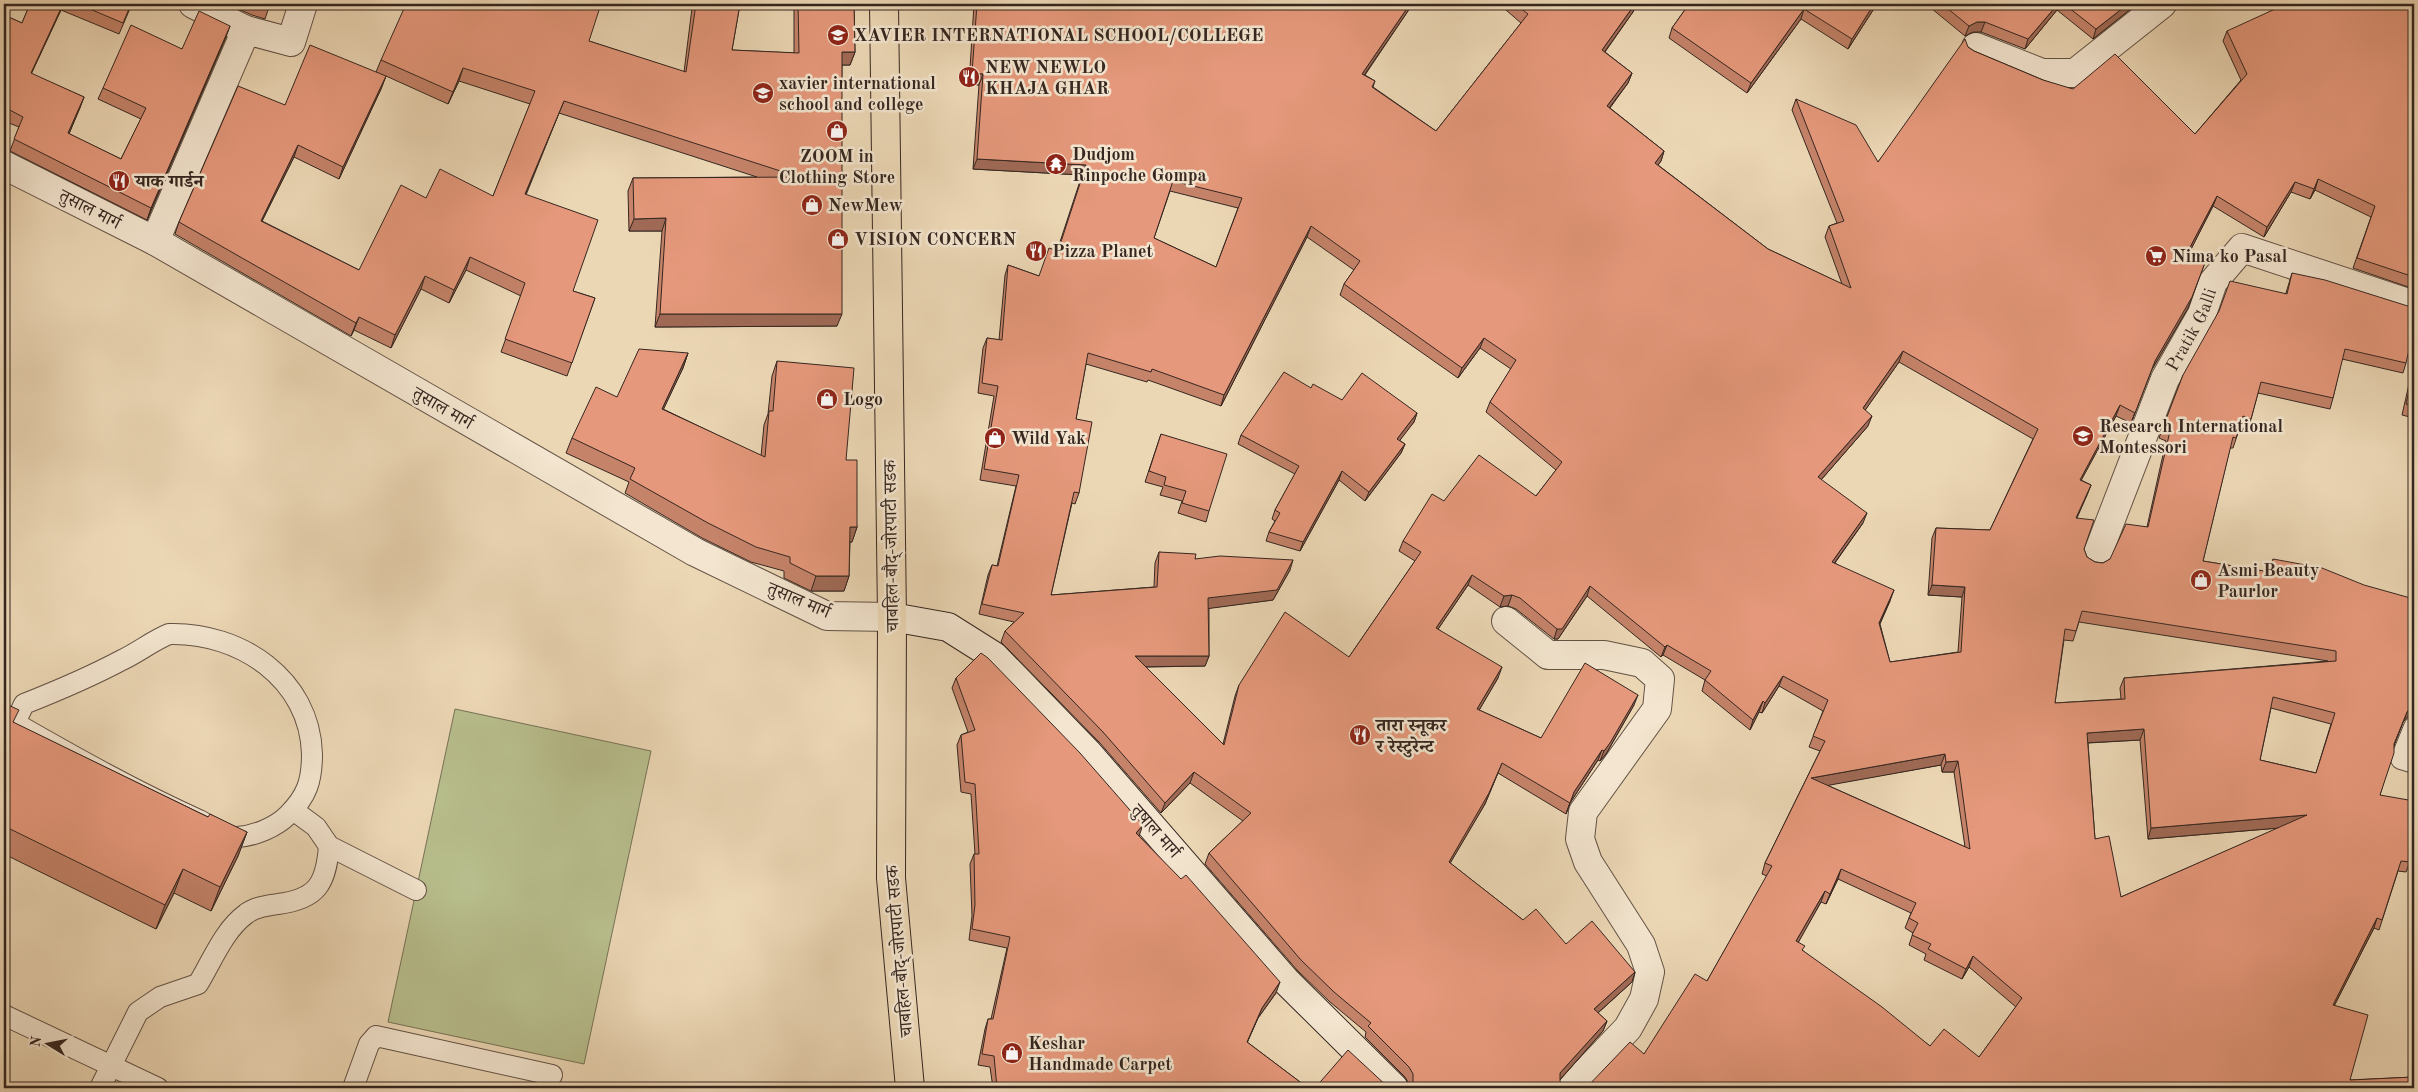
<svg xmlns="http://www.w3.org/2000/svg" width="2418" height="1092" viewBox="0 0 2418 1092" font-family="'Old Standard TT','Noto Serif Devanagari',serif">
	<style>
		.green { fill: #b8be8d; stroke: #767256 }
		.lines { fill: none; stroke-linecap: round; stroke-linejoin: round }
		.lane-casing { stroke: #635245; stroke-width: 22 }
		.street-casing { stroke: #635245; stroke-width: 30 }
		.secondary-casing { stroke: #352620; stroke-width: 30 }
		.primary-casing { stroke: #352620; stroke-width: 30 }
		.lane { stroke: #f3e5cf; stroke-width: 20 }
		.street { stroke: #f3e5cf; stroke-width: 28 }
		.secondary { stroke: #f3e5cf; stroke-width: 28 }
		.primary { stroke: #ecd7b5; stroke-width: 28 }
		.wall { fill: #c5836a; stroke: #352620; fill-rule: evenodd }
		.shaded-wall { fill: #a06a56; stroke: #352620 }
		.building { fill: #e5987b; stroke: #352620; fill-rule: evenodd }
		.labels { text-anchor: middle; stroke-width: 5; stroke-linejoin: round; paint-order: stroke }
		.poi-label { font-size: 18px; font-weight: bold; fill: #352620; stroke: #f3e5cf; text-anchor: start }
		.street-label { font-size: 18px; fill: #352620; stroke: #f3e5cf }
	</style>
	<rect width="100%" height="100%" fill="#ecd7b5"/>
	<filter id="stains"><feTurbulence type="fractalNoise" baseFrequency=".004" numOctaves="4"/><feColorMatrix values="0 0 0 0 .2 0 0 0 0 .09 0 0 0 0 .02 0 0 0 .5 -.17"/></filter>
	<radialGradient id="worn" r=".72"><stop offset=".6" stop-color="#630" stop-opacity="0"/><stop offset="1" stop-color="#630" stop-opacity=".3"/></radialGradient>
	<path class="green" d="M455,709l196,42 -67,313 -196,-42z"/>
	<g class="lines">
		<g class="lane-casing">
			<g id="lane">
				<path d="M169,634c71,-2 141,45 143,120 0,27 -5,42 -24,61 -12,12 -33,21 -51,22 -11,0 -28,-12 -38,-17 -64,-29 -123,-62 -184,-97l9,-19c33,-13 66,-27 98,-44 17,-8 30,-19 47,-26z"/>
				<path d="M2414,727l-13,32 13,4"/>
				<path d="M293,810l23,17 13,19 87,44"/>
				<path d="M4,1015l154,73"/>
				<path d="M100,1088l38,-76 22,-15 38,-13c14,-23 26,-54 48,-70 9,-7 20,-8 32,-10 39,-5 48,-20 51,-58"/>
				<path d="M353,1088l16,-44 7,-8 176,39"/>
			</g>
		</g>
		<g class="street-casing">
			<g id="street">
				<path d="M193,4l53,26 45,12 12,-38"/>
				<path d="M1976,47l66,26h33l87,-69"/>
				<path d="M4,165l151,76 540,311 132,64 65,1"/>
				<path d="M155,241l91,-211"/>
				<path id="s1" d="M2096,558l69,-179 37,-65 11,-32 29,-34 172,57"/>
				<path d="M1506,621l42,34h56l38,8 18,16 -3,30 -74,103 -3,27 8,23 53,83 9,27 -6,27 -16,29 -57,60"/>
			</g>
		</g>
		<g class="secondary-casing">
			<path id="secondary" d="M892,617l56,10 46,29 94,97 198,228 108,107"/>
		</g>
		<g class="primary-casing">
			<path id="primary" d="M884,4l8,613 -1,261 19,210"/>
		</g>
		<use href="#lane" class="lane"/>
		<use href="#street" class="street"/>
		<use href="#secondary" class="secondary"/>
		<use href="#primary" class="primary"/>
	</g>
	<g class="wall">
		<path d="M30,4h102l-13,30 -58,-24 -30,64 53,23 -15,37 52,25 20,-40 -43,-20 5,-11 79,-39 44,-12 -79,183 -137,-69 9,-24 -15,-6v-106l18,8z"/>
		<path d="M227,4h43l-5,15 -13,-4z"/>
		<path d="M694,4h46l-8,46 62,3v-49h60l1,48 -5,13h-8l-5,261 -182,1 7,-96h-33l-1,-40 5,-13 124,-1 -198,-64 -33,82 47,96 22,7 -28,78 -66,-24 20,-56 -55,-26 -17,33 -28,-14 -30,59 -37,-18 -3,6 -176,-102 4,-12 106,-117 91,-33 5,-12 208,-19 95,31 8,-64zM386,76l62,28 11,-23 71,23 -37,92 -67,2 -67,72 -97,-49 32,-64 45,22 42,-90z"/>
		<path d="M974,4h437l-3,7 -43,64 10,6 -2,6 63,44 85,-108 -22,-19h137l-3,8 -28,40 27,21 -4,10 -18,25 54,43 -3,10 -3,4 110,84 74,35 -17,-47 4,-11 8,-3 -45,-113 4,-11 82,63 90,-115 6,4 69,29 152,54 46,-54 -18,-39 4,-10 187,-27v285l-61,-21 18,-51 -56,-27 -5,9 -19,-7 -27,45 -51,-31 -23,45 -2,57 -37,63 -20,52 -15,-7 -35,64 10,5 -4,10 -10,23 7,31 3,8 8,5 8,1 7,-4 37,-32 19,-86 -7,-3 24,-63 103,-82 6,-20 114,90 -3,10 -61,-14 -9,39 -3,11 -72,-16 -7,26 -4,10 -7,-2 -7,21h-3l-27,113 65,11 5,-13 134,158 -4,5 -9,23 -14,50 30,67 -4,10 -8,-1 -19,59 -5,-2 -40,78 16,74 64,-3v-1v12l-770,-34 63,-73 60,-105 -5,-2 3,-11 55,-112 -11,-4 14,-36 -44,-25 -17,27 -3,-1 -9,18 -48,-39 3,-11 -42,-25 -2,2 -74,-61 -29,43h-4l-38,-30 -8,-3 -8,1 -32,-22 -30,44 60,49 -19,32 62,28 93,-33 -28,49 -6,7 -2,-1 -28,43 -4,11 -68,-41 -13,31 -35,59 73,57 43,24 69,28 -3,10 -34,31 9,8 -4,10 -43,49 -151,8v-4l-4,-7 -40,-40 1,-5 -36,-30 -33,-32 -92,-106 4,-11 34,-32 -53,-38 -29,30 -62,-71 -98,-100 4,-11 9,-9 -35,-8 9,-39 4,-10 5,1 19,-80 -36,-6 14,-84 -16,-3 5,-45 4,-10 12,2 6,-65 3,-10 31,11 18,-25 25,-76 -109,-6 6,-84 -10,-1zM1170,191l68,17 -22,59 -62,-29zM1307,237l47,33 -10,14 -4,11 118,83 22,-30 31,21 -21,33 -4,10 70,58 -20,26 -92,5 -41,40 -4,10 16,10 -66,96 -110,28 -4,11 -12,48 -78,-77 60,-1 4,-10v-48l64,-8 17,-30 -95,-11 -36,-7 -4,11 -1,24 -103,8 21,-92 3,1 4,-11 -3,-74 10,-55 61,18 1,-2 73,26zM1899,362l134,77 -43,91 -54,-2 -4,10 -4,57 34,2 -4,55 -68,10 -10,-38 10,-23 -55,-38 28,-40 -42,-43 47,-54 -3,-16zM2079,622l249,39 -204,17 -4,10 1,11 -66,4 9,-63 9,1zM2271,708l60,16 -15,49 -56,-13zM2140,740l8,99 131,-11 -158,69 -26,-58 -7,-96zM1941,765l1,7h12l11,75 -138,-62zM1838,879l73,34 -6,15 8,5 -4,12 17,9 -2,6 38,19 7,-12 47,40 -37,50 -49,-11 -127,-95 -5,-9 23,-40 5,2z"/>
		<path d="M1689,4h188l-29,45 -47,-30 -54,74 -78,-55 3,-10z"/>
		<path d="M1926,4h211l-44,35 -36,-29 -32,39 -44,-17h-8l-8,4z"/>
		<path d="M688,353l-5,15 -20,41 98,47 3,-31 4,-11 4,-38 5,-15 69,99 11,67 -5,15h-2l-1,34 -5,15h-33l-27,-13v-7l-33,-9 -49,-24 -77,-45 4,-11 -63,-29 6,-15 45,-41z"/>
		<path d="M2414,362v56l-12,-3z"/>
		<path d="M1311,388l31,12 75,13 -3,9 -15,18 6,4 -4,9 -36,48 -26,-21 -39,71 -34,-10 3,-9 6,-11 -3,-2 3,-9 20,-36 -57,-30 3,-9z"/>
		<path d="M1161,434l48,77 -3,11 -28,-9 4,-12 -22,-6 3,-8 -18,-5z"/>
		<path d="M956,678l183,158 137,157 -18,25 -11,24 61,46h-315l-3,-21 -12,-2 7,-36 3,-10h3l16,-71 -38,-8 3,-24 -2,-52 4,-10h1l-4,-60 -10,-2 -4,-47 4,-10 7,-3 -16,-44z"/>
		<path d="M4,703l10,20 194,94 39,15 -9,24 -27,55 -37,-18 -18,36 -152,-75z"/>
	</g>
	<g class="shaded-wall">
		<path d="M63,4l-2,6 -35,75 5,-12z"/>
		<path d="M1410,4h1l-3,7 -50,73 4,-10z"/>
		<path d="M1635,4h1l-3,8 -35,49 4,-11z"/>
		<path d="M1874,4h3l-29,45 4,-10z"/>
		<path d="M2058,4h1l-2,6 -32,39 3,-10z"/>
		<path d="M2128,4h9l-44,35 3,-10z"/>
		<path d="M1804,9l-3,10 -54,74 4,-10z"/>
		<path d="M1977,22h8l-4,10h-8l-8,4 4,-10z"/>
		<path d="M230,26l-4,11 -79,183 4,-12z"/>
		<path d="M842,52h13l-5,13h-13z"/>
		<path d="M463,68l-4,13 -11,23z"/>
		<path d="M972,73l11,1 -4,11 -10,-1z"/>
		<path d="M1632,73l-4,10 -25,33 4,-10z"/>
		<path d="M386,76l-5,13 -42,90 4,-12z"/>
		<path d="M84,97l-4,11 -16,37 4,-12z"/>
		<path d="M564,101l-5,12 -39,94 5,-13z"/>
		<path d="M298,145l-4,12 -38,76 5,-12z"/>
		<path d="M1664,151l-3,10 -10,13 4,-11z"/>
		<path d="M977,159l109,6 -4,10 -109,-6z"/>
		<path d="M2318,179l-3,11 -5,9z"/>
		<path d="M2295,182l-4,10 -27,45 3,-10z"/>
		<path d="M2217,196l-4,10 -28,55 3,-10z"/>
		<path d="M666,218l-4,13h-33l5,-12z"/>
		<path d="M1311,226l-4,11 -86,169 3,-11z"/>
		<path d="M470,257l-4,13 -17,33 5,-13z"/>
		<path d="M2206,260l-18,48 -37,63 -20,52 24,-62z"/>
		<path d="M425,276l-4,13 -30,59 4,-13z"/>
		<path d="M660,314h182l-5,12 -182,1z"/>
		<path d="M359,317l-5,13 -3,6 5,-13z"/>
		<path d="M1484,338l-4,10 -22,30 4,-10z"/>
		<path d="M1903,351l-4,11 -40,57 4,-11z"/>
		<path d="M688,353l-5,15 -26,55 5,-14z"/>
		<path d="M2120,405l-4,11 -40,74 4,-10z"/>
		<path d="M1417,413l-3,9 -20,26 3,-9z"/>
		<path d="M1872,416l-4,10 -54,62 4,-11z"/>
		<path d="M1405,444l-4,9 -36,48 4,-9z"/>
		<path d="M1342,471l-3,9 -39,71 3,-9z"/>
		<path d="M2091,485l-4,10 -15,33 4,-10z"/>
		<path d="M1867,513l-4,10 -35,49 4,-10z"/>
		<path d="M850,527h7l-5,15h-7z"/>
		<path d="M1293,560l-3,10 -17,30 -68,9 3,-11z"/>
		<path d="M1472,575l-4,10 -36,53 4,-10z"/>
		<path d="M816,576h33l-5,15h-33z"/>
		<path d="M1932,585l33,2 -3,10 -34,-2z"/>
		<path d="M1590,586l-3,10 -29,43h-4l3,-10z"/>
		<path d="M1894,590l-4,11 -15,33 4,-11z"/>
		<path d="M1512,595l-4,11 -8,1 4,-11z"/>
		<path d="M1667,645l-4,10 -2,2 4,-10z"/>
		<path d="M1135,656h74l-4,10 -74,1z"/>
		<path d="M1502,667l-4,11 -24,41 3,-10z"/>
		<path d="M1783,676l-4,10 -17,27 3,-10z"/>
		<path d="M1638,695l-4,10 -28,49 -6,7 4,-10z"/>
		<path d="M1763,701l-4,11 -9,18 3,-10z"/>
		<path d="M2414,706v10l-7,1 -4,5 -13,33 17,-43 4,-5z"/>
		<path d="M2144,729l-4,11 -57,3 4,-10z"/>
		<path d="M1602,750l-4,10 -28,43 -4,11 8,-22z"/>
		<path d="M1945,754l-4,11 -133,24 3,-11z"/>
		<path d="M1958,761l-4,11h-12l4,-10z"/>
		<path d="M1502,763l-17,41 -40,68 4,-10z"/>
		<path d="M1194,772l-4,11 -29,30 4,-10z"/>
		<path d="M2307,815l-4,11 -155,13 3,-11z"/>
		<path d="M1143,825l-4,11 -3,-3z"/>
		<path d="M247,832l-9,24 -27,55 9,-24z"/>
		<path d="M183,869l-9,24 -18,36 9,-24z"/>
		<path d="M1841,869l-3,10 -12,25 4,-10z"/>
		<path d="M1825,891l-4,11 -28,50 3,-11z"/>
		<path d="M2377,918l-3,10 -45,88 4,-11z"/>
		<path d="M1973,956l-4,11 -7,12 4,-10z"/>
		<path d="M1635,972l-3,10 -42,38 4,-11z"/>
		<path d="M1280,982l-4,11 -18,25 -15,34 19,-44z"/>
		<path d="M1607,1021l-4,10 -47,53 4,-11z"/>
	</g>
	<g class="building">
		<path d="M30,4h33l-32,69 53,24 -16,36 53,26 25,-51 -43,-20 28,-63 51,24 17,-38 31,15 -79,182 -137,-69 9,-22 -19,-10v-92l18,8z"/>
		<path d="M78,4h53l-8,19z"/>
		<path d="M260,4h10l-1,2z"/>
		<path d="M406,4h195l-12,37 97,31 10,-68h44l-8,46 67,3 -1,-49h56l1,48h-13v262h-182l6,-96 -32,1 -1,-41 166,-1 -235,-76 -39,93 73,26 -25,71 22,7 -23,65 -67,-24 20,-56 -55,-26 -16,33 -29,-14 -30,59 -36,-18 -3,6 -177,-101 59,-136 47,19 25,-60 76,31 -43,91 -45,-22 -37,76 98,49 42,-85 25,13 14,-29 53,27 42,-105 -72,-23 -10,24 -72,-32z"/>
		<path d="M977,4h433l-48,70 13,7 -3,6 64,44 92,-117 -13,-10h120l-33,46 30,23 -25,33 57,45 -9,12 113,86 83,39 -22,-62 15,-5 -48,-122 60,26 22,37 87,-123 3,8 6,4 69,29 30,9 42,-35 80,80 52,-60 -20,-43 59,-27h128v273l-57,-19 18,-52 -57,-27 -4,10 -19,-7 -28,45 -50,-31 -29,55 18,9 -14,37 -37,64 -20,52 -15,-8 -40,75 11,5 -15,33 18,2 -10,29 3,8 8,5 8,1 7,-4 16,-35 22,3 22,-96 -7,-4 20,-52 36,-64 11,-30 57,13 5,-21 33,7 89,28v20l-8,35 -61,-14 -12,49 -72,-16 -10,37 -8,-3 -7,22 -3,-1 -30,124 67,11 3,-13 49,9 42,17 50,14v107l-3,1 -4,5 -13,32v9l-14,42 34,6v44l-4,17 -9,-1 -19,59 -5,-2 -44,87 35,10 -18,65 64,-3v11h-828l44,-46 14,12 51,-80 12,7 65,-115 -7,-3 60,-122 -12,-5 15,-36 -45,-24 -18,27 -2,-2 -10,19 -48,-40 6,-9 -44,-26 -2,2 -75,-61 -28,43h-5l-37,-31 -8,-3 -8,1 -32,-21 -36,53 66,39 -25,42 64,29 44,-75 53,32 -28,48 -6,8 -2,-1 -28,42 -4,11 -68,-40 -13,30 -40,69 74,58 13,-11 30,35 26,-23 43,51 -41,37 13,12 -47,52v8l4,7h-155l4,-6v-8l-4,-7 -41,-41 3,-3 -37,-31 -33,-32 -92,-107 42,-40 -57,-41 -29,31 -62,-71 -98,-101 19,-18 -42,-9 10,-39 6,1 21,-91 -35,-6 14,-83 -16,-3 5,-45 15,2 6,-75 31,11 10,-28 9,3 28,-86 -109,-6 6,-85 -11,-1zM1173,181l69,17 -26,69 -62,-29zM1311,226l49,35 -16,23 118,84 22,-30 32,22 -26,42 72,60 -26,34 -57,-41 -35,46 -12,-7 -29,47 18,11 -72,105 -64,-45 -46,73 -15,60 -89,-89h74l-1,-58 69,-8 16,-30 -73,-4 -25,3 1,-5 -37,-2 -2,35 -106,8 23,-103 5,1 13,-71 -16,-3 12,-66 63,19 1,-3 72,26zM1903,351l135,78 -48,101 -54,-2 -4,57 33,2 -4,65 -71,10 -11,-39 15,-33 -62,-28 35,-49 -49,-36 54,-61 -9,-8zM2082,611l254,40v10l-212,17 1,21 -70,4 10,-74 11,2zM2273,697l62,16 -19,60 -56,-13zM2144,729l7,99 156,-13 -186,82 -12,-61 -14,3 -8,-106zM1945,754l1,8 12,-1 12,88 -159,-71zM1841,869l75,34 -7,15 9,5 -6,12 19,9 -3,5 38,20 7,-13 49,42 -43,59 -35,-28 -14,17 -48,-39 -80,-57 3,-4 -9,-5 29,-50 5,3z"/>
		<path d="M1689,4h185l-22,35 -48,-30 -53,74 -79,-55z"/>
		<path d="M1942,4h116l-30,35 -43,-17h-8l-8,4z"/>
		<path d="M2064,4h64l-32,25z"/>
		<path d="M639,349l49,4 -26,56 103,48 4,-46h4l4,-50 77,7 -8,92h11v67h-7l-1,49h-33l-26,-13v-6l-34,-10 -48,-24 -78,-44 5,-11 -63,-30 24,-51 21,10z"/>
		<path d="M2414,368v38l-8,-2z"/>
		<path d="M1284,372l27,16 2,-4 29,16 20,-27 55,40 -20,26 8,5 -36,48 -27,-21 -39,71 -34,-10 11,-19 -5,-3 24,-44 -58,-31z"/>
		<path d="M1161,434l66,20 -18,57 -27,-8 4,-12 -22,-6 2,-8 -17,-6z"/>
		<path d="M981,653l7,5 92,95 63,72 -7,8 45,46 5,-4 94,107 -18,26 -15,34 61,46h-311l-3,-32 -12,-2 6,-35h5l17,-82 -38,-8 3,-24 -1,-51h5l-4,-70 -10,-2 -4,-47 14,-5 -19,-52z"/>
		<path d="M4,703l15,7 -6,12 195,95 2,-3 37,18 -27,55 -37,-18 -18,36 -161,-79z"/>
		<path d="M1348,1050l41,38h-74z"/>
	</g>
	<defs>
		<g id="university-disc" transform="scale(1.125)"><circle r="9.5" fill="#8f2418" stroke="#f3e5cf"/><path d="M0-5L7-2L0 1L-7-2ZM-4 1L0 2.5L4 1V4Q0 6-4 4Z" fill="#fff"/></g>
		<g id="restaurant-disc" transform="scale(1.125)"><circle r="9.5" fill="#8f2418" stroke="#f3e5cf"/><path d="M-5-6h1v4h1v-4h1v4h1v-4h1v5L-1.5 .5V6h-2V.5L-5-1ZM5-6V6H3V1.5H1.5Q1.5-4 5-6Z" fill="#fff"/></g>
		<g id="shop-disc" transform="scale(1.125)"><circle r="9.5" fill="#8f2418" stroke="#f3e5cf"/><path d="M-5-2.5h2.3a2.7 3.5 0 0 1 5.4 0H5L5.5 6h-11ZM-1.5-2.5h3a1.5 2.3 0 0 0-3 0Z" fill="#fff"/></g>
		<g id="temple-disc" transform="scale(1.125)"><circle r="9.5" fill="#8f2418" stroke="#f3e5cf"/><path d="M0-6L5-2H3V0L6.5 2.5H4V6H1.5V3h-3V6H-4V2.5H-6.5L-3 0V-2H-5Z" fill="#fff"/></g>
		<g id="supermarket-disc" transform="scale(1.125)"><circle r="9.5" fill="#8f2418" stroke="#f3e5cf"/><path d="M-6-5.5h2.5l.6 2H6L4.5 2H-2.5L-4.4-4H-6ZM-1.5 3.2a1.3 1.3 0 1 0 .1 0ZM3 3.2a1.3 1.3 0 1 0 .1 0Z" fill="#fff"/></g>
		<g id="school-disc" transform="scale(1.125)"><circle r="9.5" fill="#8f2418" stroke="#f3e5cf"/><path d="M0-5L7-2L0 1L-7-2ZM-4 1L0 2.5L4 1V4Q0 6-4 4Z" fill="#fff"/></g>
	</defs>
	<g fill-rule="evenodd">
		<use href="#university-disc" x="838" y="35"/>
		<use href="#restaurant-disc" x="969" y="77"/>
		<use href="#university-disc" x="763" y="93"/>
		<use href="#shop-disc" x="837" y="131"/>
		<use href="#temple-disc" x="1056" y="164"/>
		<use href="#restaurant-disc" x="119" y="181"/>
		<use href="#shop-disc" x="812" y="205"/>
		<use href="#shop-disc" x="838" y="239"/>
		<use href="#restaurant-disc" x="1036" y="251"/>
		<use href="#supermarket-disc" x="2156" y="256"/>
		<use href="#shop-disc" x="827" y="399"/>
		<use href="#school-disc" x="2083" y="436"/>
		<use href="#shop-disc" x="995" y="438"/>
		<use href="#shop-disc" x="2201" y="580"/>
		<use href="#restaurant-disc" x="1360" y="735"/>
		<use href="#shop-disc" x="1012" y="1053"/>
	</g>
	<g class="labels">
		<g class="poi-label">
			<text x="854" y="41">XAVIER INTERNATIONAL SCHOOL/COLLEGE</text>
			<text x="985" y="73">NEW NEWLO<tspan x="985" dy="21">KHAJA GHAR</tspan></text>
			<text x="779" y="89">xavier international<tspan x="779" dy="21">school and college</tspan></text>
			<text x="1072" y="160">Dudjom<tspan x="1072" dy="21">Rinpoche Gompa</tspan></text>
			<text x="837" y="162" text-anchor="middle">ZOOM in<tspan x="837" dy="21">Clothing Store</tspan></text>
			<text x="135" y="187">याक गार्डन</text>
			<text x="828" y="211">NewMew</text>
			<text x="854" y="245">VISION CONCERN</text>
			<text x="1052" y="257">Pizza Planet</text>
			<text x="2172" y="262">Nima ko Pasal</text>
			<text x="843" y="405">Logo</text>
			<text x="2099" y="432">Research International<tspan x="2099" dy="21">Montessori</tspan></text>
			<text x="1011" y="444">Wild Yak</text>
			<text x="2217" y="576">Asmi Beauty<tspan x="2217" dy="21">Paurlor</tspan></text>
			<text x="1376" y="731">तारा स्नूकर<tspan x="1376" dy="21">र रेस्टुरेन्ट</tspan></text>
			<text x="1028" y="1049">Keshar<tspan x="1028" dy="21">Handmade Carpet</tspan></text>
		</g>
		<g class="street-label">
			<text transform="translate(90 209) rotate(27)" y="6">तुसाल मार्ग</text>
			<text dy="6" stroke="none"><textPath href="#s1" startOffset="248">Pratik Galli</textPath></text>
			<text transform="translate(443 408) rotate(30)" y="6">तुसाल मार्ग</text>
			<text transform="translate(891 546) rotate(-91)" y="6">चाबहिल-बौद्-जोरपाटी सडक</text>
			<text transform="translate(799 600) rotate(23)" y="6">तुसाल मार्ग</text>
			<text transform="translate(1156 831) rotate(49)" y="6">तुषाल मार्ग</text>
			<text transform="translate(899 951) rotate(-95)" y="6">चाबहिल-बौद्-जोरपाटी सडक</text>
		</g>
	</g>
	<rect width="2418" height="1092" fill="none" stroke="#ecd7b5" stroke-width="20"/>
	<rect x="5" y="5" width="2408" height="1082" fill="none" stroke="#352620" stroke-width="2.5"/>
	<rect x="10" y="10" width="2398" height="1072" fill="none" stroke="#352620"/>
	<g transform="translate(48 1044) rotate(280)" stroke="#f3e5cf" stroke-width="4" paint-order="stroke">
	<path d="M0-4L9 19L0 12L-9 19Z" fill="#352620"/>
	<text y="-8" font-size="14" font-weight="bold" text-anchor="middle" fill="#352620">N</text>
	</g>
	<rect width="100%" height="100%" filter="url(#stains)"/>
	<rect width="100%" height="100%" fill="url(#worn)"/>
</svg>
